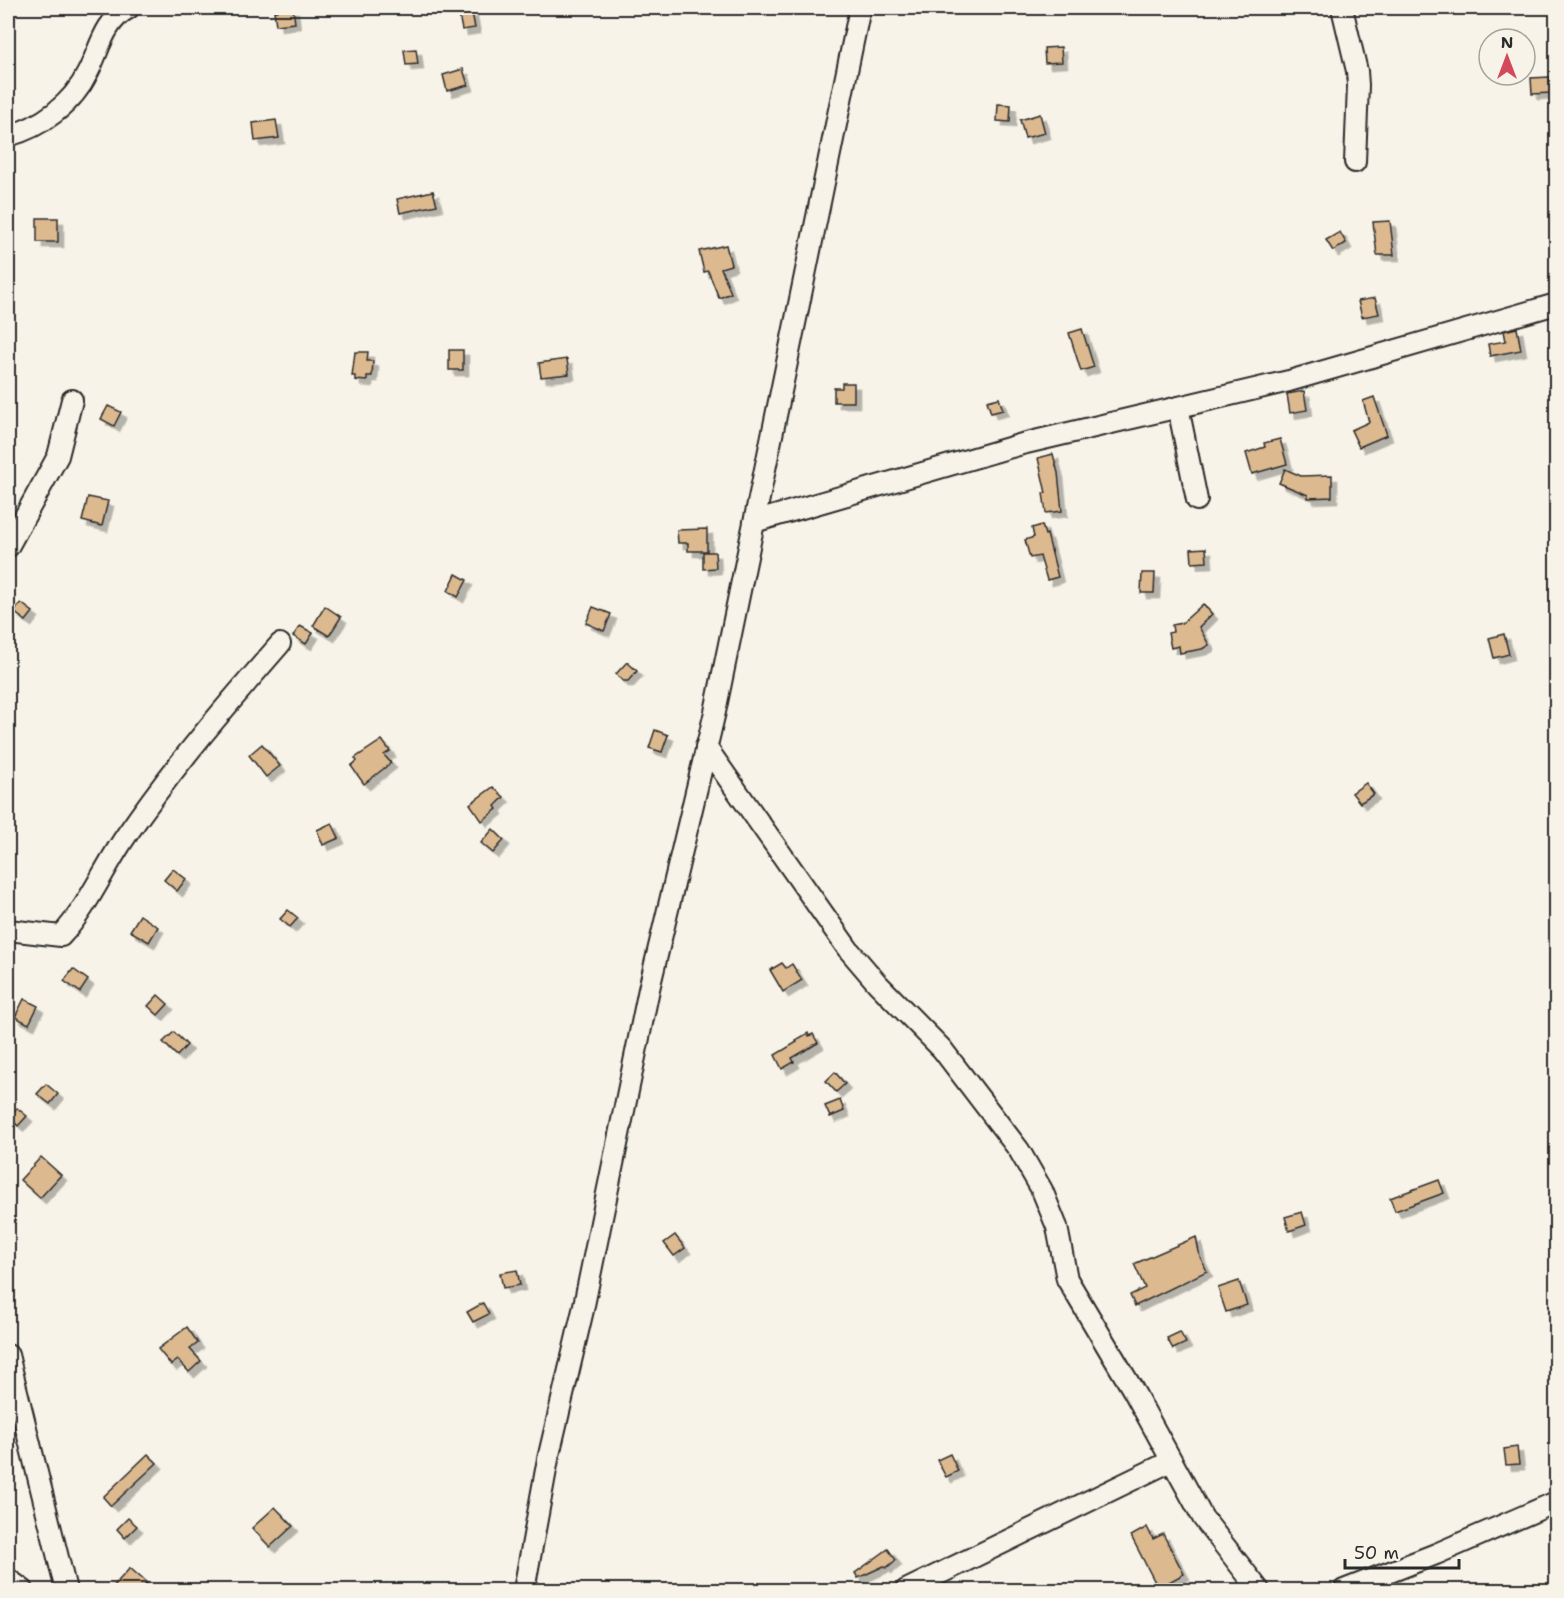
<svg xmlns="http://www.w3.org/2000/svg" width="1564" height="1598" viewBox="0 0 1564 1598" font-family="'Shantell Sans',sans-serif">
	<style>
		.building { fill: #ddb98f; stroke: #2b2b2b; stroke-width: 1.5; filter: url(#shadow) }
		.lines { fill: none; stroke-linecap: round; stroke-linejoin: round }
		.minor-casing { stroke: #2b2b2b; stroke-width: 24 }
		.minor { stroke: #f7f3e8; stroke-width: 20 }
	</style>
	<defs>
		<filter id="shadow"><feDropShadow dx="5.5" dy="5.5" stdDeviation="0" flood-color="#0004"/></filter>
	</defs>
	<rect width="100%" height="100%" fill="#f7f3e8"/>
	<filter id="ink" filterUnits="userSpaceOnUse"><feTurbulence type="fractalNoise" baseFrequency=".0167" numOctaves="2"/><feDisplacementMap in="SourceGraphic" scale="12" xChannelSelector="R" yChannelSelector="G"/><feConvolveMatrix kernelMatrix="1 2 1 2 8 2 1 2 1" color-interpolation-filters="sRGB"/></filter>
	<g filter="url(#ink)">
		<g class="building">
			<path d="M277,8h16l2,15 -19,2 -2,-14h3z"/>
			<path d="M472,12l3,16 -13,2 -3,-15z"/>
			<path d="M1061,47l1,15 -17,1 -1,-15z"/>
			<path d="M416,49l2,15 -12,1 -2,-15z"/>
			<path d="M463,69l5,16 -21,6 -4,-16z"/>
			<path d="M1550,77l1,16 -19,1 -1,-16z"/>
			<path d="M998,104l13,1 -1,17 -13,-1z"/>
			<path d="M1040,114l5,19 -20,5 -5,-18z"/>
			<path d="M276,120l3,18 -24,3 -2,-18z"/>
			<path d="M433,191l4,14 -37,8 -3,-14z"/>
			<rect x="37" y="218" width="21" height="24"/>
			<path d="M1390,221l4,34h-17l-4,-33z"/>
			<path d="M1340,232l6,11 -13,8 -7,-11z"/>
			<path d="M726,245l5,20 -10,3 10,25 -12,5 -11,-27 -4,1 -5,-21z"/>
			<path d="M1375,298l4,16 -17,3 -4,-16z"/>
			<path d="M1517,328l4,22 -31,6 -2,-12 18,-3 -2,-10z"/>
			<path d="M1082,329l12,38 -13,4 -12,-38z"/>
			<rect x="449" y="350" width="14" height="20"/>
			<path d="M355,352h13l-1,9h6l-1,15h-5v5l-12,-1v-4h-3z"/>
			<path d="M567,359l2,15 -28,3 -2,-14z"/>
			<path d="M842,383h12v19h-20v-14h8z"/>
			<path d="M1304,391l3,19 -17,3 -3,-19z"/>
			<path d="M1374,397l13,38 -28,12 -8,-17 18,-8 -6,-21z"/>
			<path d="M999,398l4,12 -12,3 -4,-12z"/>
			<path d="M108,406l13,6 -7,14 -13,-7z"/>
			<path d="M1280,439l7,25 -35,10 -6,-21 19,-6 -1,-4z"/>
			<path d="M1053,454l5,19 4,38 -16,2 -3,-20h3l-8,-35z"/>
			<path d="M1285,469l16,7 31,-1v22l-24,1v-3l-29,-12z"/>
			<path d="M88,497l20,4 -6,25 -20,-5z"/>
			<path d="M1042,525l3,10 2,-1 11,43 -11,3 -7,-24 -10,2 -5,-18 9,-3 -2,-9z"/>
			<path d="M707,529v22h-19v-8h-10l-1,-13z"/>
			<path d="M1206,548l1,14 -15,1 -1,-14z"/>
			<path d="M703,552h12l1,16 -13,1z"/>
			<path d="M1142,573h13l-1,20h-13z"/>
			<path d="M456,574l11,6 -9,17 -10,-6z"/>
			<path d="M21,603l12,9 -7,9 -12,-9z"/>
			<path d="M1203,604l9,10 -13,13 10,18 -7,4 -22,4 -1,-7 -8,2 -3,-15 5,-1 -1,-7 10,-2z"/>
			<path d="M325,606l16,11 -12,19 -16,-10z"/>
			<path d="M593,607l18,7 -7,17 -18,-8z"/>
			<path d="M300,626l13,7 -7,11 -13,-8z"/>
			<path d="M1504,634l5,20 -15,4 -5,-20z"/>
			<path d="M627,662l10,9 -9,10h-5l-7,-7z"/>
			<path d="M655,730l13,5 -6,17 -13,-4z"/>
			<path d="M382,740l8,11 -6,4 7,8 -27,21 -13,-18 6,-5 -2,-3z"/>
			<path d="M262,744l18,22 -14,11 -17,-22z"/>
			<path d="M1366,783l8,11 -14,9 -8,-10z"/>
			<path d="M493,787l11,10 -9,9 2,3 -15,12 -12,-17z"/>
			<path d="M332,823l7,15 -16,7 -6,-15z"/>
			<path d="M493,829l11,11 -11,13 -12,-10z"/>
			<path d="M173,869l13,10 -9,12 -13,-11z"/>
			<path d="M288,910l10,8 -8,9 -10,-8z"/>
			<path d="M140,915l18,12 -9,15 -19,-11z"/>
			<path d="M782,963l4,5 6,-4 10,16 -19,12 -13,-22z"/>
			<path d="M73,969l15,11 -8,12 -16,-11z"/>
			<path d="M158,995l10,9 -10,11 -10,-9z"/>
			<path d="M24,999l14,7 -9,18 -14,-7z"/>
			<path d="M174,1032l13,13 -10,11 -14,-14z"/>
			<path d="M808,1033l1,3 4,-2 5,9 -26,15 2,4 -12,7 -7,-14 22,-13 -1,-2z"/>
			<path d="M835,1072l10,12 -9,8 -10,-11z"/>
			<path d="M46,1084l12,10 -8,10 -13,-10z"/>
			<path d="M840,1100l4,11 -14,6 -5,-11z"/>
			<path d="M17,1108l10,8 -9,10 -9,-9z"/>
			<path d="M41,1157l20,18 -21,23 -20,-18z"/>
			<path d="M1439,1180l5,13 -49,18 -5,-13z"/>
			<path d="M1302,1212l4,13 -17,6 -4,-14z"/>
			<path d="M675,1235l10,13 -11,8 -10,-13z"/>
			<path d="M1196,1237l4,20 7,14 -72,35 -5,-11 15,-7 -11,-24z"/>
			<path d="M517,1270l3,15 -17,3 -3,-15z"/>
			<path d="M1239,1281l8,24 -21,7 -8,-24z"/>
			<path d="M483,1303l6,11 -16,8 -6,-10z"/>
			<path d="M187,1327l11,16 -8,6 11,12 -12,11 -11,-12 -7,5 -13,-16z"/>
			<path d="M1180,1332l6,11 -13,6 -6,-11z"/>
			<path d="M1517,1447l2,17 -13,1 -2,-16z"/>
			<path d="M148,1454l9,9 -46,43 -8,-9z"/>
			<path d="M950,1454l8,17 -12,6 -9,-17z"/>
			<path d="M275,1507l18,19 -23,21 -18,-19z"/>
			<path d="M128,1518l9,8 -12,12 -8,-9z"/>
			<path d="M1147,1527l6,12 10,-5 21,40 -26,14 -27,-52z"/>
			<path d="M888,1549l8,11 -10,8 -2,-2 -26,12 -3,-5z"/>
			<path d="M130,1568l17,15 -7,7h-30z"/>
		</g>
		<g class="lines">
			<g class="minor-casing">
				<g id="minor">
					<path d="M1342,8l15,63 1,14 -3,77"/>
					<path d="M8,136c33,-9 65,-32 80,-64 12,-23 16,-51 41,-64"/>
					<path d="M1178,407l19,93"/>
					<path d="M754,522l268,-78 267,-63 267,-77"/>
					<path d="M8,547l50,-91 14,-56"/>
					<path d="M706,747l142,202 29,34 65,66 77,101 23,40 15,37 10,52 66,111 70,128 56,72"/>
					<path d="M8,930l53,6c28,-30 43,-69 67,-103 46,-67 99,-128 152,-189"/>
					<path d="M8,1355l58,235"/>
					<path d="M8,1579l15,11"/>
					<path d="M524,1590l24,-131 35,-149 66,-321 66,-277 145,-704"/>
					<path d="M906,1590l265,-129"/>
					<path d="M1344,1590l92,-36 120,-52"/>
				</g>
			</g>
			<use href="#minor" class="minor"/>
		</g>
	</g>
	<rect width="1564" height="1598" fill="none" stroke="#f7f3e8" stroke-width="30"/>
	<rect x="15" y="15" width="1534" height="1568" fill="none" stroke="#2b2b2b" stroke-width="2" filter="url(#ink)"/>
	<g transform="translate(1507 57)"><circle r="28" fill="#f7f3e8" stroke="#a5a39c" stroke-width="1.5"/>
	<path d="M0-4.5L10 22L0 15L-10 22Z" fill="#d1495b"/>
	<text y="-9" font-size="16" font-weight="bold" text-anchor="middle" fill="#2b2b2b">N</text>
	</g>
	<path d="M1345 1559v9h114v-9" fill="none" stroke="#2b2b2b" stroke-width="3"/>
	<text x="1354" y="1559" font-size="18" fill="#2b2b2b" stroke="#f7f3e8" stroke-width="4.5" paint-order="stroke">50 m</text>
</svg>
